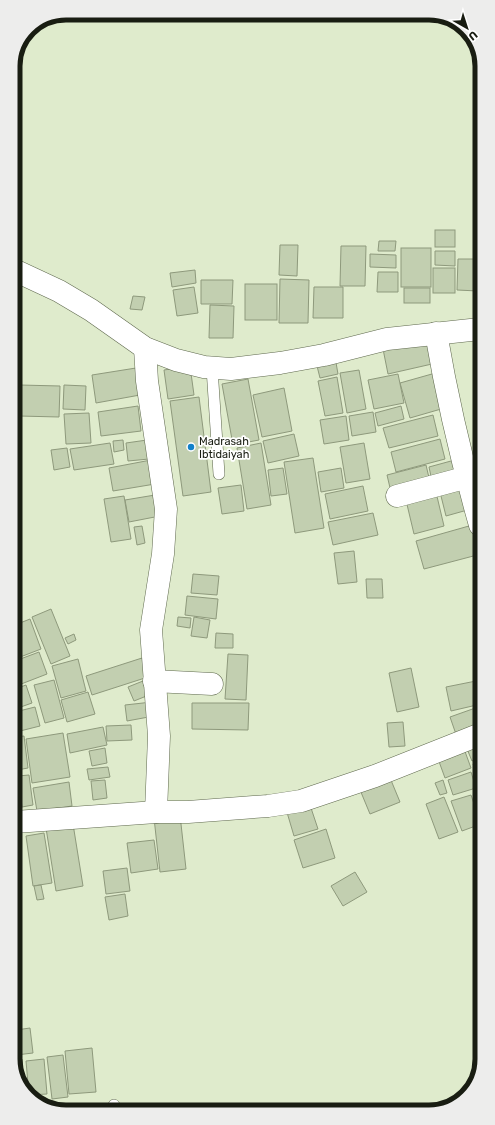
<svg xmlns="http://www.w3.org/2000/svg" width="495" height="1125" viewBox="0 0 495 1125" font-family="Rubik,sans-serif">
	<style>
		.building { fill: #c2cfb0; stroke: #8e997c }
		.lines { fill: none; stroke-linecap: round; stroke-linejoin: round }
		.lane-casing { stroke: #5f694e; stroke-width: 12 }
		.street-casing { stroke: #5f694e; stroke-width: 23 }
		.lane { stroke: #fff; stroke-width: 11 }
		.street { stroke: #fff; stroke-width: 22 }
		.poi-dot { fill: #1181ca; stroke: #fff; stroke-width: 1.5 }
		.labels { text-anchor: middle; stroke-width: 3.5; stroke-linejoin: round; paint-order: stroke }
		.poi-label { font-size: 11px; fill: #191d12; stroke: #fff; text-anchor: start }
		.rim { fill: none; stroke: #191d12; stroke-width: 5 }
	</style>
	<rect width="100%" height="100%" fill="#dfebcc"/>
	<g class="building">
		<rect x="435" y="230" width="20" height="17"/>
		<path d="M379,241h17l-1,10h-17z"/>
		<path d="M280,245h18l-1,31 -18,-1z"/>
		<path d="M341,246h25l-1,40h-25z"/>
		<rect x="401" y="248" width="30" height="39"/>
		<path d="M435,251h20v15l-20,-1z"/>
		<path d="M370,254l26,1v13l-26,-1z"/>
		<path d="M458,259h21l-1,32 -21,-1z"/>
		<rect x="433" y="268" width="22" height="25"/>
		<path d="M195,270l1,13 -24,4 -2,-14z"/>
		<path d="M378,272h20v20h-21z"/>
		<path d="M280,279l29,1 -1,43h-29z"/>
		<path d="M201,280h32l-1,24h-31z"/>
		<rect x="245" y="284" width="32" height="36"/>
		<path d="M194,287l4,26 -21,3 -4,-26z"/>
		<path d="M314,287h29v31h-30z"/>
		<rect x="404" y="288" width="26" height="15"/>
		<path d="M133,296l12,1 -3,13 -12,-1z"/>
		<path d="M210,305l24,1 -1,32h-24z"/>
		<path d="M426,336l6,28 -44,10 -6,-30z"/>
		<path d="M335,357l3,17 -18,4 -4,-16z"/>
		<path d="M190,366l4,29 -26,4 -4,-29z"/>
		<path d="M136,368l4,27 -44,8 -4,-28z"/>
		<path d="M359,370l7,39 -19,4 -7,-40z"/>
		<path d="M439,372l9,35 -38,11 -10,-35z"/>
		<path d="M398,374l6,29 -30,6 -6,-29z"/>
		<path d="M337,377l6,36 -18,3 -7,-35z"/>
		<path d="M248,379l11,61 -26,5 -11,-61z"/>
		<path d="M20,385l40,1 -1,31 -40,-1z"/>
		<path d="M64,385l22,1 -1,24 -22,-1z"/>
		<path d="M284,388l8,43 -30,6 -9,-42z"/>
		<path d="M199,397l12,95 -28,4 -13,-95z"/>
		<path d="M138,406l3,25 -40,5 -3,-24z"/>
		<path d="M401,406l3,13 -26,7 -3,-13z"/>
		<path d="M373,412l3,20 -24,4 -3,-20z"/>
		<path d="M89,413l2,30 -25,1 -2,-30z"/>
		<path d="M433,415l5,21 -49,12 -6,-20z"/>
		<path d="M346,416l3,24 -25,4 -4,-24z"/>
		<path d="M294,434l5,22 -31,7 -5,-22z"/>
		<path d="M440,439l5,20 -49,13 -5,-20z"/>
		<path d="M123,440l1,10 -10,2 -1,-11z"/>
		<path d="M147,440l2,19 -21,2 -2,-18z"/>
		<path d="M110,443l4,21 -40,6 -4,-21z"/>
		<path d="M261,443l10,62 -24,4 -10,-61z"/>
		<path d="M364,443l6,36 -24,4 -6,-36z"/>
		<path d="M67,448l3,19 -16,3 -3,-20z"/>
		<path d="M313,458l11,70 -29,5 -11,-71z"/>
		<path d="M462,458l3,15 -33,8 -3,-14z"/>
		<path d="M151,460l4,24 -42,7 -4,-23z"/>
		<path d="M426,465l4,17 -39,10 -4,-17z"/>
		<path d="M283,468l4,26 -16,2 -3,-26z"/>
		<path d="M341,468l3,20 -23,4 -3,-20z"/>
		<path d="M241,485l3,26 -22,3 -4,-26z"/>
		<path d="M465,485l6,24 -25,7 -6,-24z"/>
		<path d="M363,486l5,25 -38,8 -5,-25z"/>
		<path d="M435,488l9,38 -30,8 -9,-38z"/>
		<path d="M161,494l4,21 -36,7 -4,-22z"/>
		<path d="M124,496l7,43 -20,3 -7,-43z"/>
		<path d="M373,513l5,22 -45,10 -5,-23z"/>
		<path d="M476,524l5,17v13l-57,15 -8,-28z"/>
		<path d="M142,526l3,17 -8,2 -3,-18z"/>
		<path d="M354,551l3,31 -19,2 -4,-31z"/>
		<path d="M193,574l26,2 -2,19 -26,-2z"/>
		<path d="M366,579h16l1,19h-16z"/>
		<path d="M187,596l31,3 -2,20 -31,-4z"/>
		<path d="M51,609l19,47 -19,8 -19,-47z"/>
		<path d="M178,617l13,1 -1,10 -13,-2z"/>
		<path d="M194,617l16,3 -3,18 -16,-2z"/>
		<path d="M30,619l11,30 -26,10v-34z"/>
		<path d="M216,633l17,1v14h-18z"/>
		<path d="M74,634l2,6 -8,4 -3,-6z"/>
		<path d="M39,652l8,22 -31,12 -1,-25z"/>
		<path d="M228,654l20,1 -2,45 -21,-1z"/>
		<path d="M142,658l6,19 -56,18 -6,-19z"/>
		<path d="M78,659l8,32 -25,7 -9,-32z"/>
		<path d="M411,668l8,39 -22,5 -8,-39z"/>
		<path d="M148,679l6,14 -20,8 -6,-14z"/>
		<path d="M54,680l10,38 -19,5 -11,-38z"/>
		<path d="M481,680v24l-30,7 -5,-24z"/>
		<path d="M26,685l6,18 -17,6v-20z"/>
		<path d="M88,692l7,22 -28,8 -6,-22z"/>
		<path d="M152,702l2,14 -27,5 -2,-16z"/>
		<path d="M192,703h57l-1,27 -56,-1z"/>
		<path d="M481,706v25l-23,9 -8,-23z"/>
		<path d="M35,707l5,19 -24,6 -1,-20z"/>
		<path d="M403,722l2,24 -16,1 -2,-24z"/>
		<path d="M131,725l1,15 -25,1 -1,-15z"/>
		<path d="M103,727l4,18 -37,8 -3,-19z"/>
		<path d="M63,733l7,44 -38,6 -6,-44z"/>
		<path d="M24,736l4,32 -11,2 -2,-33z"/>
		<path d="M481,738v19l-9,4 -7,-17z"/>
		<path d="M463,746l8,22 -26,10 -8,-22z"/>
		<path d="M105,748l2,15 -15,3 -3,-15z"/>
		<path d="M481,761v24l-8,-21z"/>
		<path d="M108,767l2,10 -21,3 -2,-11z"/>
		<path d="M471,772l5,16 -23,7 -5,-15z"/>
		<path d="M388,773l12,29 -30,12 -12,-29z"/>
		<path d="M29,775l4,30 -11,2 -4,-31z"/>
		<path d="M15,780h2l2,23h-4z"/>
		<path d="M105,780l2,18 -14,2 -2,-19z"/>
		<path d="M443,780l4,13 -7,2 -5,-12z"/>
		<path d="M69,782l3,24 -35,5 -4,-23z"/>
		<path d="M481,790v21l-7,-19z"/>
		<path d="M471,795l10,29 -19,7 -11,-30z"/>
		<path d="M444,797l14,35 -19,7 -13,-35z"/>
		<path d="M309,802l9,27 -24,7 -8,-27z"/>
		<path d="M180,815l6,54 -26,3 -6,-54z"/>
		<path d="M73,824l10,62 -27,5 -10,-63z"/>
		<path d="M326,829l9,29 -32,10 -9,-28z"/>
		<path d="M44,833l8,50 -19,3 -7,-50z"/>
		<path d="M154,840l4,29 -27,4 -4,-30z"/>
		<path d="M127,868l3,23 -24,3 -3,-23z"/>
		<path d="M355,872l12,20 -24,14 -12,-20z"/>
		<path d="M41,885l3,14 -7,1 -3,-14z"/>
		<path d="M125,894l3,22 -19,4 -4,-23z"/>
		<path d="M30,1028l3,25 -17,2v-25z"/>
		<path d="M92,1048l4,44 -27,2 -4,-43z"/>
		<path d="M63,1055l5,42 -16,2 -5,-42z"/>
		<path d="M16,1059h6l2,22 -4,1 -4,-5z"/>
		<path d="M44,1059l3,35 -18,1 -3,-34z"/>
	</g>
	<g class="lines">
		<g class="lane-casing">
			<g id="lane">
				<path d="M212,368l7,106"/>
				<path d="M114,1105l2,6"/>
			</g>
		</g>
		<g class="street-casing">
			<g id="street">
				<path d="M14,270l45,21 32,19 54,38 31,12 28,7 27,2 49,-6 44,-8 63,-16 93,-10"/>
				<path d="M436,333c11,65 26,129 44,192"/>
				<path d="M145,348l2,33 19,128 -3,45 -12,76 8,106 -3,76"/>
				<path d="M397,496l71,-19"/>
				<path d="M154,681l58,3"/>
				<path d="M15,822l141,-10h32l80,-6 33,-5 74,-25 106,-42"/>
			</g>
		</g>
		<use href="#lane" class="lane"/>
		<use href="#street" class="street"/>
	</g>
	<circle class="poi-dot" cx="191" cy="447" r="4"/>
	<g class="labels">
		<g class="poi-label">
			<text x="199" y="445">Madrasah<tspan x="199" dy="13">Ibtidaiyah</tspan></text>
		</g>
	</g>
	<path d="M0 0H495V1125H0ZM66 20H429A46 46 0 0 1 475 66V1059A46 46 0 0 1 429 1105H66A46 46 0 0 1 20 1059V66A46 46 0 0 1 66 20Z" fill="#ededec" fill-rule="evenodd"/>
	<path class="rim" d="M66 20H429A46 46 0 0 1 475 66V1059A46 46 0 0 1 429 1105H66A46 46 0 0 1 20 1059V66A46 46 0 0 1 66 20Z"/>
	<g transform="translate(467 28) rotate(141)" stroke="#ffffff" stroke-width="3" paint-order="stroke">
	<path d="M0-3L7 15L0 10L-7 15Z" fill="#191d12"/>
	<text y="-6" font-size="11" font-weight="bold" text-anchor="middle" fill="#191d12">U</text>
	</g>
</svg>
